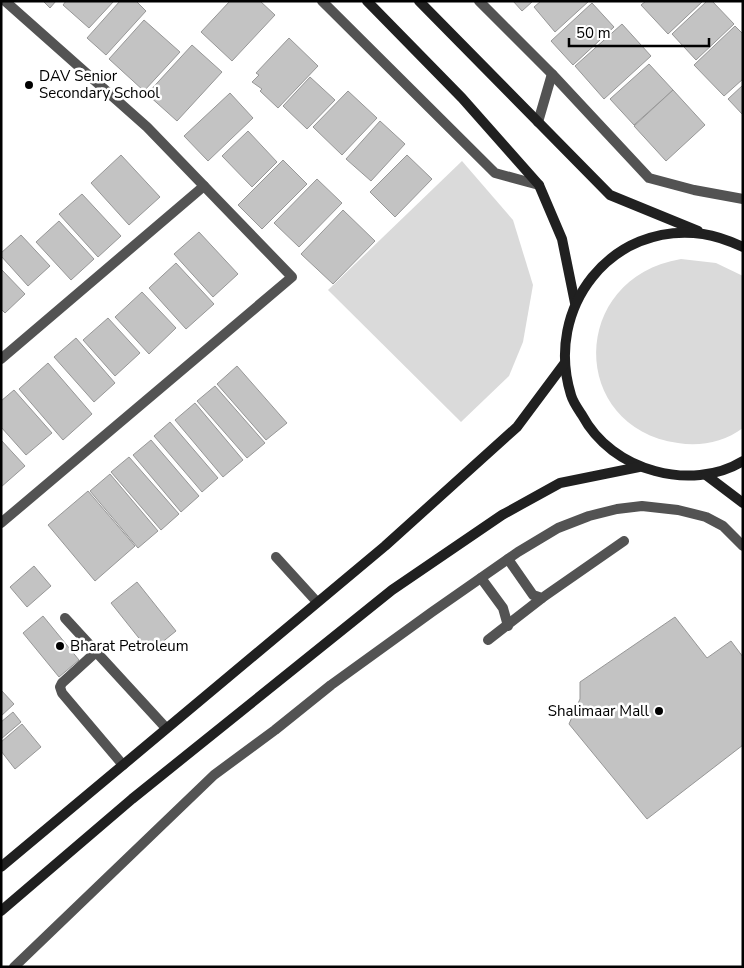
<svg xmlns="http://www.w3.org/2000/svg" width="744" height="968" viewBox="0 0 744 968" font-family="'Nunito Sans',sans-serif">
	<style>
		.green { fill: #dadada }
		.building { fill: #c3c3c3; stroke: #979797 }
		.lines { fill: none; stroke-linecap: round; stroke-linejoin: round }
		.lane { stroke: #535353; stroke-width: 10 }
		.street { stroke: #535353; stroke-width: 10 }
		.secondary { stroke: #202020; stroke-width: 10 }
		.poi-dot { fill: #000; stroke: #fff; stroke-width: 2 }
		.labels { text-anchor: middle; stroke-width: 5; stroke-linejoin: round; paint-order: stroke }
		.poi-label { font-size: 15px; fill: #000; stroke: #fff; text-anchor: start }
	</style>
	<rect width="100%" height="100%" fill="#fff"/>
	<g class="green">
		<path d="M462,161l51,59 20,65 -10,57 -14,34 -48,46 -133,-132z"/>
		<path d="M681,259l35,4 27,13v152c-19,14 -43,19 -65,15 -109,-15 -110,-165 3,-184z"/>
	</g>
	<g class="building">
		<path d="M43,1h13l-6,7z"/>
		<path d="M66,1h48l-25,27 -26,-23z"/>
		<path d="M120,1h16l10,10 -40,44 -19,-17z"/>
		<path d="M230,1h30l15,14 -43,46 -31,-29z"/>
		<path d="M513,1h20l-11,10z"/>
		<path d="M541,1h48l-34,31 -21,-25z"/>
		<path d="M646,1h57l-35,33 -27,-29z"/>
		<path d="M707,1h5l22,23 -38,36 -24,-26z"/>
		<path d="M592,3l22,24 -41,38 -22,-24z"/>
		<path d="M144,20l36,32 -36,39 -35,-32z"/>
		<path d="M622,24l29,32 -47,43 -29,-33z"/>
		<path d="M735,26l8,8v45l-19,17 -30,-31z"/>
		<path d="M289,38l29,28 -40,42 -18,-17 2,-2 -10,-7 7,-7 -3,-2z"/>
		<path d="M192,45l30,27 -45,49 -30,-27z"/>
		<path d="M649,64l24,26 -39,35 -24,-26z"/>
		<path d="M310,77l25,23 -28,29 -24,-23z"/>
		<path d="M743,85v30l-15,-16z"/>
		<path d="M673,90l32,35 -39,36 -32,-35z"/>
		<path d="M348,91l29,27 -35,37 -29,-28z"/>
		<path d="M230,93l23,25 -45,43 -24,-25z"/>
		<path d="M380,121l25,23 -34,37 -25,-22z"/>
		<path d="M248,131l29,31 -25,25 -30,-31z"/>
		<path d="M121,155l39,42 -31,28 -38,-42z"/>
		<path d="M407,155l25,24 -37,38 -25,-25z"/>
		<path d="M283,160l24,24 -45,45 -24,-24z"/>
		<path d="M317,179l25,24 -43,44 -25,-24z"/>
		<path d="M82,194l39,42 -23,21 -39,-43z"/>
		<path d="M343,210l32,31 -42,43 -32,-30z"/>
		<path d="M59,221l35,38 -23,21 -35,-38z"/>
		<path d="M199,232l39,42 -25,23 -39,-43z"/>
		<path d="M21,235l29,31 -22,20 -27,-30v-3z"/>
		<path d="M176,263l38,41 -28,25 -37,-41z"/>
		<path d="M1,269l24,25 -20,19 -4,-4z"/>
		<path d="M142,292l34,36 -27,26 -34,-37z"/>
		<path d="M108,318l32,35 -25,23 -32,-36z"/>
		<path d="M76,338l39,45 -21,19 -40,-45z"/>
		<path d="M48,363l44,51 -29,26 -44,-51z"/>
		<path d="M237,366l50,57 -21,17 -49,-56z"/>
		<path d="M215,386l50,57 -18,15 -50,-57z"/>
		<path d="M14,390l38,43 -26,22 -25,-28v-26z"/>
		<path d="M195,403l48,57 -20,17 -48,-57z"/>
		<path d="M170,422l48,56 -16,14 -48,-56z"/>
		<path d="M1,440l24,26 -24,21z"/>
		<path d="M151,440l48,56 -18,16 -48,-57z"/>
		<path d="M129,457l50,57 -18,16 -50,-58z"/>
		<path d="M110,474l48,57 -20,17 -48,-57z"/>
		<path d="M88,491l47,55 -40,35 -47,-56z"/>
		<path d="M34,566l17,20 -24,21 -17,-20z"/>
		<path d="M137,582l39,49 -26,21 -39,-49z"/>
		<path d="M43,616l36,44 -20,17 -36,-44z"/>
		<path d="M675,617l32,41 24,-17 12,16v88l-96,74 -78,-95 11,-25v-17z"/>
		<path d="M1,690l13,14 -13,12z"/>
		<path d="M13,712l8,10 -20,17v-17z"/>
		<path d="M22,724l19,23 -26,22 -14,-18v-9z"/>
	</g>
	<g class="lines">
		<g class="lane">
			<path d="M276,557l41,45"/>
			<path d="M508,559l25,36 9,3 82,-57"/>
			<path d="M481,578l22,30 5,18"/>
			<path d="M65,618l101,110"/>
			<path d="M488,640l54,-42"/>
			<path d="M96,652l-34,31 -2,4 2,6 61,72"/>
		</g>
		<g class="street">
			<path d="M322,1l173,172 44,12"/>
			<path d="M479,1l73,73 97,104 45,12 49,9"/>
			<path d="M538,122l14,-48"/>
			<path d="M1,359l203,-173"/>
			<path d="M1,523l291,-246 -145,-150 -142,-126"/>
			<path d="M14,967l200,-192 61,-45 56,-45 101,-73 86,-60 40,-24 31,-12 28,-7 25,-3 36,4 28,7 17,9 20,20"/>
		</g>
		<g class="secondary">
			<path d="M367,1l95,97 77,87 23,54 13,64"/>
			<path d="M419,1l191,194 88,36"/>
			<path d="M743,247c-13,-6 -26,-11 -40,-13 -92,-13 -159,74 -132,161 2,7 7,14 11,20 15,28 42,48 73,56 29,8 62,6 88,-10"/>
			<path d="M706,475l37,28"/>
			<path d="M1,867l384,-321 132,-119 47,-63"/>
			<path d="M1,911l131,-112 260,-209 110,-75 58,-32 79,-16"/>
		</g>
	</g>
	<g class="poi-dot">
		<circle cx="29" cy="85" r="5"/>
		<circle cx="60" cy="646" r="5"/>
		<circle cx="659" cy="711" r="5"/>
	</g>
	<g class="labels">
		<g class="poi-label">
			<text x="39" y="81">DAV Senior<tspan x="39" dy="17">Secondary School</tspan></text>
			<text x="70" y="651">Bharat Petroleum</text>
			<text x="649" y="716" text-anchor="end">Shalimaar Mall</text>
		</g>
	</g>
	<rect width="744" height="968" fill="none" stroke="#000000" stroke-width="5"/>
	<path d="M569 38v8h140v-8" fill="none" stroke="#000000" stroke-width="2.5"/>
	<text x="576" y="38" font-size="15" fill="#000000" stroke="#ffffff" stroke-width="4" paint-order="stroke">50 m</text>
</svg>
